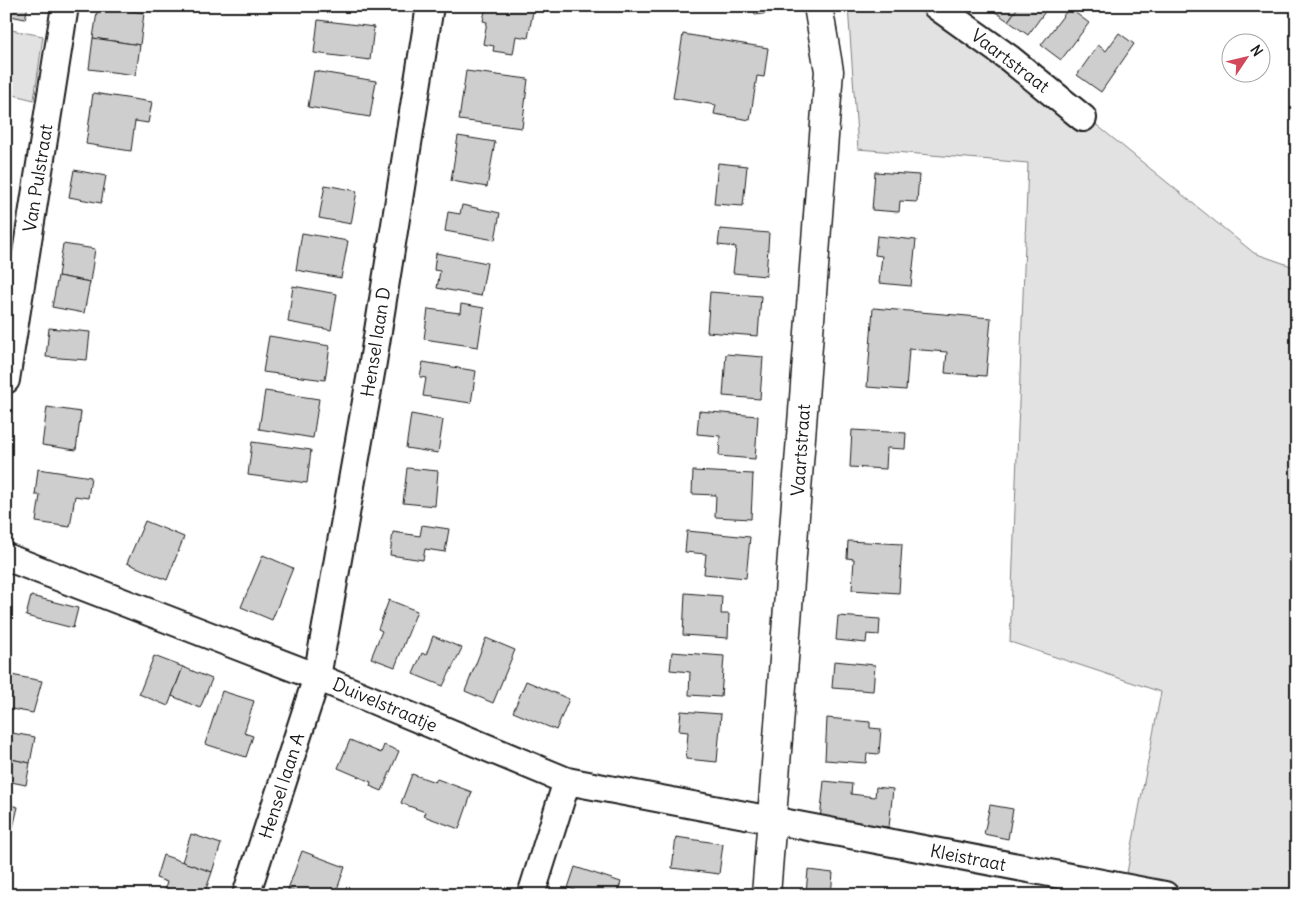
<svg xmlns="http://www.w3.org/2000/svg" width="1303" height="901" viewBox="0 0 1303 901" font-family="Delius,sans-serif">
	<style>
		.green { fill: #e2e2e2; stroke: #7f7f7f }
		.building { fill: #cecece; stroke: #1c1c1c }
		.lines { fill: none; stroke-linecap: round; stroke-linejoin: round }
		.minor-casing { stroke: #1c1c1c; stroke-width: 30 }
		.major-casing { stroke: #1c1c1c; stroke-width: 31 }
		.minor { stroke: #fff; stroke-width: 26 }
		.major { stroke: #fff; stroke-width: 28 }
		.labels { text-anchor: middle; stroke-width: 4; stroke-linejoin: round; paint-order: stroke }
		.street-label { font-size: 18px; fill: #1c1c1c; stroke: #fff }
	</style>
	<rect width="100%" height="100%" fill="#fff"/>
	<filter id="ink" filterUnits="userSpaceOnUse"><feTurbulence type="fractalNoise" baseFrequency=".02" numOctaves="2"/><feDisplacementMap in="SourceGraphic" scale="10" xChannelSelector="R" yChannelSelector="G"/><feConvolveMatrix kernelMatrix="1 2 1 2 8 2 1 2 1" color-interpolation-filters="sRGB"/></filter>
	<g filter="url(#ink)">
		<g class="green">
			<path d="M848,6h71l174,116 161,131 43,15v627h-89l-82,-17 35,-186 -151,-50 18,-479 -170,-14z"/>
			<path d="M6,29l37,7 -9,64 -28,-7z"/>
		</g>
		<g class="building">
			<path d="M6,6h22l-3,13 -19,-4z"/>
			<path d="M98,6l46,7 -4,32 -47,-7z"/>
			<path d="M486,6h48l-6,32 -12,-2 -3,18 -20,-3 1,-5 -11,-2 4,-22 -4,-1z"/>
			<path d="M754,6h27l1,5 -27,4z"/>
			<path d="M987,6h32l-11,15z"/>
			<path d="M1019,6h30l-21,29 -20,-14z"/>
			<path d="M1069,8l20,15 -28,37 -20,-15z"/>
			<path d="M318,20l56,7 -4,33 -56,-7z"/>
			<path d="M1119,33l15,11 -33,48 -24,-17 21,-30 8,6z"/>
			<path d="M683,34l85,14 -4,29 -7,-1 -7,44 -36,-6 2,-9 -43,-7z"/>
			<path d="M93,38l47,7 -4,30 -47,-6z"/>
			<path d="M314,71l62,10 -6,36 -62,-10z"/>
			<path d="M466,71l62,8 -6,49 -63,-8z"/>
			<path d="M93,93l59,9 -4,21 -13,-2 -4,30 -45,-7z"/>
			<path d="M6,115l6,1 -6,28z"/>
			<path d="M458,136l37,6 -8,45 -36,-6z"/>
			<path d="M718,163l29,3 -4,40 -29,-2z"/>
			<path d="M74,170l32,6 -5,27 -32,-6z"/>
			<path d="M875,172l44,3 -2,27 -17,-1 -1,11 -27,-2z"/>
			<path d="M325,185l32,6 -6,33 -32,-6z"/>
			<path d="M462,205l38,8 -5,27 -50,-9 3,-19 12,2z"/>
			<path d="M720,229l49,4 -3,43 -33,-3 3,-26 -18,-2z"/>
			<path d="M302,233l46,8 -7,37 -45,-8z"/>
			<path d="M877,236l39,4 -5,46 -32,-3 3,-27 -7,-1z"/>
			<path d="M63,244l32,5 -5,33 -32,-6z"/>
			<path d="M436,253l51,10 -6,33 -44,-8 3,-17 -6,-1z"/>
			<path d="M58,276l32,6 -6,31 -32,-6z"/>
			<path d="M293,286l44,8 -6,36 -43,-8z"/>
			<path d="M710,292l51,4 -3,40 -51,-4z"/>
			<path d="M461,304l23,4 -6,39 -54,-8 4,-30 32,4z"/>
			<path d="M873,308l118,10 -5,58 -41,-3 2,-21 -38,-3 -3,41 -39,-3z"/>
			<path d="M49,328l41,4 -3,28 -41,-3z"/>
			<path d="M269,336l61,10 -5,34 -62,-8z"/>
			<path d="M726,354l37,3 -3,42 -37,-3z"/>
			<path d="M423,362l53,9 -5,32 -48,-7 3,-18 -6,-1z"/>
			<path d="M265,391l54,8 -6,39 -54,-9z"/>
			<path d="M47,407l34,5 -5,38 -34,-5z"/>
			<path d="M699,411l59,5 -3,43 -36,-3 1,-20 -23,-2z"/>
			<path d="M411,414l32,6 -5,33 -32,-5z"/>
			<path d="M852,430l54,3 -1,16 -18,-1 -1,21 -36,-2z"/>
			<path d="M252,442l59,8 -4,33 -59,-8z"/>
			<path d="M407,468l31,3 -3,35 -32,-3z"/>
			<path d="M38,469l53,8 -3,21 -13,-2 -5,31 -34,-5 4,-27h-5z"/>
			<path d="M693,471l60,3 -2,45 -36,-2 1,-22 -24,-1z"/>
			<path d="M145,521l39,16 -17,43 -40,-17z"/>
			<path d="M422,525l27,4 -4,23 -20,-3 -2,11 -33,-5 3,-23 27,4z"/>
			<path d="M687,531l63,6 -4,41 -42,-4 2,-20 -21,-2z"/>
			<path d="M848,541l54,3 -3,49 -47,-3 2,-31 -7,-1z"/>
			<path d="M263,555l30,13 -21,52 -31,-13z"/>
			<path d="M685,593l37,3 -1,18h8l-1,24 -45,-3z"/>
			<path d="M31,596l47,12 -5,20 -47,-12z"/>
			<path d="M389,600l28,11 -22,56 -24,-9 11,-27 -4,-2z"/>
			<path d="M838,616l42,3 -1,16 -12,-1 -1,9 -30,-3z"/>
			<path d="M433,636l29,12 -19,38 -30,-12 9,-21 4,2z"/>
			<path d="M486,638l29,12 -22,53 -28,-12z"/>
			<path d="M672,652l52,4 -3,41 -32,-2 1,-23 -20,-2z"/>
			<path d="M154,656l29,11 -15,39 -29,-12z"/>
			<path d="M834,661l41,4 -2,26 -41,-3z"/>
			<path d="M183,667l29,12 -12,29 -28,-12z"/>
			<path d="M6,674l36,7 -9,32 -27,-5z"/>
			<path d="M526,681l43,18 -13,31 -43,-18z"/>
			<path d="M222,691l32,10 -10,32 9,3 -7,21 -41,-13z"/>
			<path d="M681,711l40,3 -4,48 -31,-3 2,-27 -9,-1z"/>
			<path d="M827,718l43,4v6l11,1 -2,25 -12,-1 -1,10 -41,-3z"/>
			<path d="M6,732l29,5 -5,26 -24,-5z"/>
			<path d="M350,740l31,13 3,-8 15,6 -17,40 -12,-5 1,-4 -33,-14z"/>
			<path d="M6,758l24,5 -4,22 -20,-4z"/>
			<path d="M412,774l23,8 2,-3 35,13 -13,37 -35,-13 1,-4 -24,-9z"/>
			<path d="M824,781l28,3 -1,10 24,3 1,-10 17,2 -4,38 -69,-7z"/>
			<path d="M6,804l12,3 -12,50z"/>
			<path d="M990,805l23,4 -5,30 -24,-5z"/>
			<path d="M191,834l30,10 -9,28 -30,-10z"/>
			<path d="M676,837l47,7 -4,30 -47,-6z"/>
			<path d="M302,851l43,16 -10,28h-32l-15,-6z"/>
			<path d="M163,855l49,17 -8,23 -17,-5 -1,5h-23l4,-13 -11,-4z"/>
			<path d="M575,867l46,15 -4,13h-44l2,-5 -7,-2z"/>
			<path d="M808,870l25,3 -2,22 -25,-1z"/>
			<path d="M288,889l15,6h-17z"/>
		</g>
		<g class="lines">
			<g class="minor-casing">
				<g id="minor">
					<path d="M936,6l73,52 74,60"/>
					<path d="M6,380l59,-374"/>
					<path d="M6,557l311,120 250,104 598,114"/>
					<path d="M246,895l71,-218 56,-315 57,-356"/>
					<path d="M531,895l36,-114"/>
				</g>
			</g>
			<g class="major-casing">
				<path id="major" d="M766,895l63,-824 -11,-65"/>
			</g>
			<use href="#minor" class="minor"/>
			<use href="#major" class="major"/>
		</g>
	</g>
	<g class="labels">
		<g class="street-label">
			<text transform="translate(1010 61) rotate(37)" y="6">Vaartstraat</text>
			<text transform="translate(38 178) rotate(-81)" y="6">Van Pulstraat</text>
			<text transform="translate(376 342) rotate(-81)" y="6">Hensel laan D</text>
			<text transform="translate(801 450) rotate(-86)" y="6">Vaartstraat</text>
			<text transform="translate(385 705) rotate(23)" y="6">Duivelstraatje</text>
			<text transform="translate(282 786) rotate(-72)" y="6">Hensel laan A</text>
			<text transform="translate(968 858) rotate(11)" y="6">Kleistraat</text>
		</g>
	</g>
	<rect width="1303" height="901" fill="none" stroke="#fff" stroke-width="25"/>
	<rect x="12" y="12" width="1278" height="876" fill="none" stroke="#1c1c1c" stroke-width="2" filter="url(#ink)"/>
	<g transform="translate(1246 58) rotate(55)"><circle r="24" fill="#ffffff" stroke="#a4a4a4"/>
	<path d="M0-4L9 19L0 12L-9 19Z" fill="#d1495b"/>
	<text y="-8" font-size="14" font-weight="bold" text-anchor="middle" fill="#1c1c1c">N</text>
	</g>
</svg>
